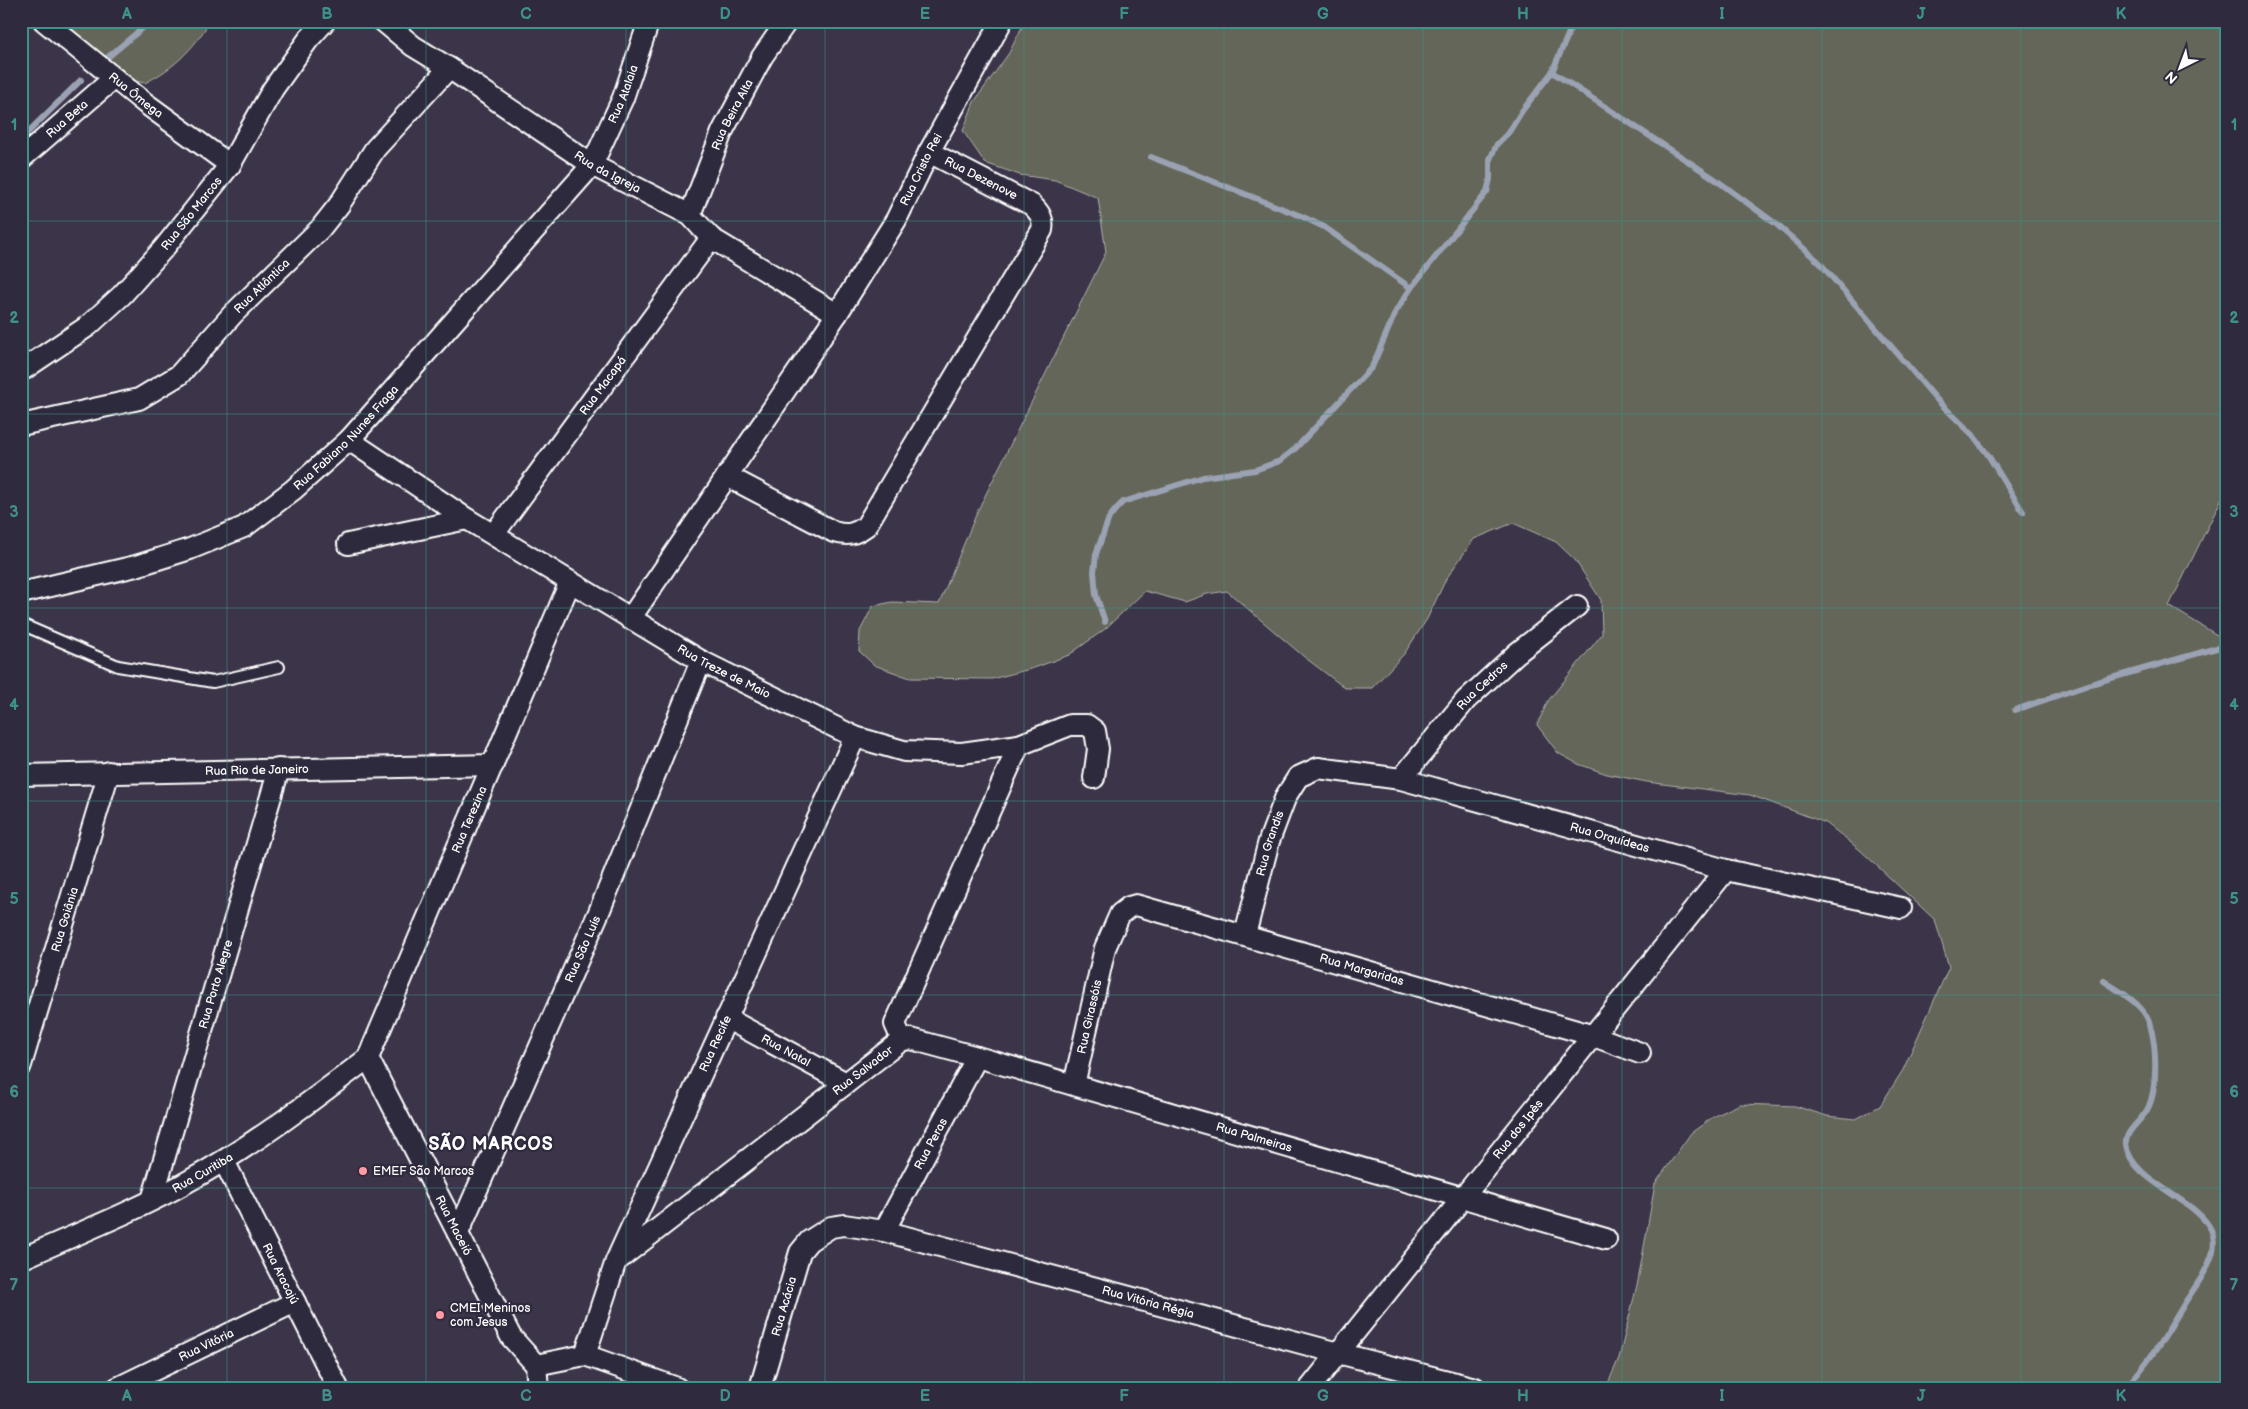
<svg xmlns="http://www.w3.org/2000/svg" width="2248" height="1409" viewBox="0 0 2248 1409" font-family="'Balsamiq Sans',sans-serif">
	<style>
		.green { fill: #636658; stroke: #b1b2ac }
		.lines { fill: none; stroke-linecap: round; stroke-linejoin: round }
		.stream { stroke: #9aa2b3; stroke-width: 6 }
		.lane-casing { stroke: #fff; stroke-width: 14 }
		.street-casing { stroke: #fff; stroke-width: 24 }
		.lane { stroke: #2f2a3d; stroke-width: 10 }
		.street { stroke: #2f2a3d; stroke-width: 20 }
		.grid { fill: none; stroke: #3f918b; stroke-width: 1; stroke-opacity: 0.55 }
		.poi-dot { fill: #ff9aa2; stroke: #2f2a3d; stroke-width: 2 }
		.labels { text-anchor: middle; stroke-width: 4.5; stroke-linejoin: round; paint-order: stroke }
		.street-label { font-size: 12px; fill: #fff; stroke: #2f2a3d }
		.poi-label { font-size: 12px; fill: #fff; stroke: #2f2a3d; text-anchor: start }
		.district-label { font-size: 18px; font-weight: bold; letter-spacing: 1px; fill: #fff; stroke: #2f2a3d }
		.neatline { fill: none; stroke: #3f918b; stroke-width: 2 }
		.grid-label { font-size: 16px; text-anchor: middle; font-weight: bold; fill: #3f918b }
	</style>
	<rect width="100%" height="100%" fill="#3c3449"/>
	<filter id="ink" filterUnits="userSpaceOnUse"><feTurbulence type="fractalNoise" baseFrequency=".02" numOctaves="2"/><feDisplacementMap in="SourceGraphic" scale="10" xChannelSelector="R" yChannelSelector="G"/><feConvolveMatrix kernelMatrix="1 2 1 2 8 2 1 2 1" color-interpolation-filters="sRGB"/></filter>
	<g filter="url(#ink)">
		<g class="green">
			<path d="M60,21h150c-18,30 -35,46 -65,62l-34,-7 -31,-28z"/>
			<path d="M1025,21h1202v467l-58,118 58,35v747h-621l13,-30 19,-77 17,-97 36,-51 22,-16 27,-13 55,2 32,10 29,3 24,-13 23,-36 46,-103 -14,-47 -75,-70 -34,-27 -76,-28 -103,-13 -40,-8 -29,-10 -20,-11 -21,-28 11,-24 54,-67 -1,-34 -26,-40 -19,-18 -43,-19 -39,16 -28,40 -19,40 -23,35 -32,34h-27l-42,-32 -76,-65 -20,3 -22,8 -40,-11 -40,38 -36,26 -35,13 -42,11 -82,-1 -36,-13 -15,-14 1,-20 13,-25 19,-4 47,2 39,-94 128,-258 -8,-54 -43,-18 -35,-5 -35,-12 -22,-32 11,-29 35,-49z"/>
		</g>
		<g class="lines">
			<g class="stream">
				<path d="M102,62l49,-41"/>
				<path d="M1552,72l160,105 64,47 43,38 119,139 35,34 15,20 35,57"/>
				<path d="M21,139l60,-59"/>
				<path d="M1151,157l150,59 23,11 87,61"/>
				<path d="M1105,622l-9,-27 -2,-23 2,-18 13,-36 7,-9 7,-7 80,-25 52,-7 25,-9 15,-12 77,-82 24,-56 15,-23 76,-96 3,-13v-20l7,-15 12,-12 13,-21 30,-39 22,-51"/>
				<path d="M2015,710l79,-27 133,-38"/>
				<path d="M2104,981c13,9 29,17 39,30 15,20 16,78 4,99 -6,11 -23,22 -21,35 6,36 64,51 83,81 5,8 6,15 4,25 -4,17 -17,35 -27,50 -18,30 -36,61 -61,87"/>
			</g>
			<g class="lane-casing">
				<path id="lane" d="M21,624l97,42 95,16 66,-15"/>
			</g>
			<g class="street-casing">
				<g id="street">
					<path id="s1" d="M44,21l101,82 85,62"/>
					<path id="s2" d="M383,21l30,25 36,22 143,97 98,50 21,23 126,76"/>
					<path id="s3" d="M21,159l93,-81"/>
					<path id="s4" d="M690,215l32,-83 40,-75 25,-36"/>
					<path id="s5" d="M21,371l67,-45 34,-31 42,-47 66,-83 43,-76 35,-49 17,-19"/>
					<path id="s6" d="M21,425l118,-26 40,-24 54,-61 87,-85 19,-24 36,-56 74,-81"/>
					<path id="s7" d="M349,440l118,79 234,142 154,76 49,14 58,2 57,-8 51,-20h17l8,6 3,18 -4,29"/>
					<path d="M727,476l107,56c14,4 21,2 32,-6l176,-296c2,-11 -2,-17 -10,-25l-103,-53"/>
					<path id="s8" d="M494,534l217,-296"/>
					<path d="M348,544l119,-25"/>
					<path id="s9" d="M21,593l115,-27 54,-17 54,-22 49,-37 56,-50 243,-275 31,-67 26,-77"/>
					<path id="s10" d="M630,619l207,-305 59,-94 33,-68 73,-131"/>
					<path id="s11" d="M21,775l472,-10"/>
					<path id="s12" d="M1401,779l65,-79 51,-47 60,-47"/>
					<path id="s13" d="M1245,935l24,-94 17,-45 12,-19 20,-9 83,11 325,91 175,38"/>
					<path id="s14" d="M726,1018l120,65"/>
					<path id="s15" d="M902,1040l9,-1 66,18 629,182"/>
					<path d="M902,1040l-7,-16 124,-279"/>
					<path id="s16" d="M368,1058l202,-476"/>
					<path id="s17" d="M368,1058l143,279 25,28 2,23"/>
					<path id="s18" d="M21,1065l88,-293"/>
					<path id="s19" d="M1074,1085l31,-137 15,-34 9,-7 7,-2 455,130 49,18"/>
					<path id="s20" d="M224,1161l114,227"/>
					<path id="s21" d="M152,1200l127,-431"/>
					<path id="s22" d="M884,1231l93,-174"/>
					<path id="s23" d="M458,1233l141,-321 102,-251"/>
					<path id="s24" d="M21,1259c55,-25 113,-47 166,-77 64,-35 123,-80 181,-124"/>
					<path id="s25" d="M619,1259l283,-219"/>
					<path id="s26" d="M585,1355l31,-94 239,-524"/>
					<path d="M585,1355l92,33"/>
					<path d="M536,1365l49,-10"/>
					<path id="s27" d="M117,1388l178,-86"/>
					<path id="s28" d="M760,1388l40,-136 9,-11 22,-14 13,-2 40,6 454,122 137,35"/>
					<path id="s29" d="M1310,1388l416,-518"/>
				</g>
			</g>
			<use href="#lane" class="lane"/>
			<use href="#street" class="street"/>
		</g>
	</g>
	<path class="grid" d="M227,21v1367M426,21v1367M626,21v1367M825,21v1367M1024,21v1367M1224,21v1367M1423,21v1367M1622,21v1367M1822,21v1367M2021,21v1367M21,221h2206M21,414h2206M21,608h2206M21,801h2206M21,995h2206M21,1188h2206"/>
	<g class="poi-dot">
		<circle cx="363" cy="1171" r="5"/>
		<circle cx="440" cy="1315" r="5"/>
	</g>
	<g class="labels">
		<g class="street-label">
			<text dy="4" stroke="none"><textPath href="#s9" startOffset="814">Rua Atalaia</textPath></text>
			<text dy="4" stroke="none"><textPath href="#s1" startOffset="118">Rua Ômega</textPath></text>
			<text dy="4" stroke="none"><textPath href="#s4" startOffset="109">Rua Beira Alta</textPath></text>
			<text dy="4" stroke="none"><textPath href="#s3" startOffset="61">Rua Beta</textPath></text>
			<text dy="4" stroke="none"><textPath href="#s10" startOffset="536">Rua Cristo Rei</textPath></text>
			<text dy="4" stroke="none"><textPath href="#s2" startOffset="271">Rua da Igreja</textPath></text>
			<text transform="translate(981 178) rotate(27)" y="4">Rua Dezenove</text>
			<text dy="4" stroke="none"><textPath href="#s5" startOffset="234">Rua São Marcos</textPath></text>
			<text dy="4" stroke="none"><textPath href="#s6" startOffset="289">Rua Atlântica</textPath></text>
			<text dy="4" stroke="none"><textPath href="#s8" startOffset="184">Rua Macapá</textPath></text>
			<text dy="4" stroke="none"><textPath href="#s9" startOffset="369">Rua Fabiano Nunes Fraga</textPath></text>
			<text dy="4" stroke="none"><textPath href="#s7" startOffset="441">Rua Treze de Maio</textPath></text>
			<text dy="4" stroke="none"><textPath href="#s12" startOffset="124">Rua Cedros</textPath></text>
			<text dy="4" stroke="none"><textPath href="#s11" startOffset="236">Rua Rio de Janeiro</textPath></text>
			<text dy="4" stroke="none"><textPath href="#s16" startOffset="259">Rua Terezina</textPath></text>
			<text dy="4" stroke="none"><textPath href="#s13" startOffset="490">Rua Orquídeas</textPath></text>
			<text dy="4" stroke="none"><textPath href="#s13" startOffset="95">Rua Grandis</textPath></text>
			<text dy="4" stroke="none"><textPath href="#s18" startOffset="152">Rua Goiânia</textPath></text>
			<text dy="4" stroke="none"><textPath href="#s23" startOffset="310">Rua São Luís</textPath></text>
			<text dy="4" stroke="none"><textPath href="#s19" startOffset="431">Rua Margaridas</textPath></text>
			<text dy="4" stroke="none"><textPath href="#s21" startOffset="225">Rua Porto Alegre</textPath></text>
			<text dy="4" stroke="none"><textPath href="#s19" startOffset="70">Rua Girassóis</textPath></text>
			<text dy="4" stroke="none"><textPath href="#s26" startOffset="338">Rua Recife</textPath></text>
			<text dy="4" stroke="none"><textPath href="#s14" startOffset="68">Rua Natal</textPath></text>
			<text dy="4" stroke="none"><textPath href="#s25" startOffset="308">Rua Salvador</textPath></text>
			<text dy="4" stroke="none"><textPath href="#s29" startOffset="332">Rua dos Ipês</textPath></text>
			<text dy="4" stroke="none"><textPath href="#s15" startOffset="366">Rua Palmeiras</textPath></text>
			<text dy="4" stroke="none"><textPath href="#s22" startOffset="99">Rua Peras</textPath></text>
			<text dy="4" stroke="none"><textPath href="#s24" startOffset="201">Rua Curitiba</textPath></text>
			<text dy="4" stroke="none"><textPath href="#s17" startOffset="188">Rua Maceió</textPath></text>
			<text dy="4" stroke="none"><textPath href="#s20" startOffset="126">Rua Aracajú</textPath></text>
			<text dy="4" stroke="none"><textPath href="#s28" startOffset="509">Rua Vitória Régia</textPath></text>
			<text dy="4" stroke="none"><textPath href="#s28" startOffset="85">Rua Acácia</textPath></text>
			<text dy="4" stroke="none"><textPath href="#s27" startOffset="99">Rua Vitória</textPath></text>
		</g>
		<g class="poi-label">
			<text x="373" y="1175">EMEF São Marcos</text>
			<text x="450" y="1312">CMEI Meninos<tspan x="450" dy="14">com Jesus</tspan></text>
		</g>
		<g class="district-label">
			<text x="491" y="1150">SÃO MARCOS</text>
		</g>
	</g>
	<rect width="2248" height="1409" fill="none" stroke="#2f2a3d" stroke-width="55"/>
	<g transform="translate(2180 68) rotate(222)" stroke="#2f2a3d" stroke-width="4" paint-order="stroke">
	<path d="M0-4L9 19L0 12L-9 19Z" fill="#ffffff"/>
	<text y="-8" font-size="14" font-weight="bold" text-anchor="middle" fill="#ffffff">N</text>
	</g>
	<rect x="28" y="28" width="2192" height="1354" class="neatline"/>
	<g class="grid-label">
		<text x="127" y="19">A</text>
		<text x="327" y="19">B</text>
		<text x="526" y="19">C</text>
		<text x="725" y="19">D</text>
		<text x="925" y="19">E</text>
		<text x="1124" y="19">F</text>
		<text x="1323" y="19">G</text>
		<text x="1523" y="19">H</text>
		<text x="1722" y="19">I</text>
		<text x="1921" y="19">J</text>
		<text x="2121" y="19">K</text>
		<text x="14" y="130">1</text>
		<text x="2234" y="130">1</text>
		<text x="14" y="323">2</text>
		<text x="2234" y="323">2</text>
		<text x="14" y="517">3</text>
		<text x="2234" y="517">3</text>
		<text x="14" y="710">4</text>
		<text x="2234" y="710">4</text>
		<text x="14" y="904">5</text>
		<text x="2234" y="904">5</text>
		<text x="14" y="1097">6</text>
		<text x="2234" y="1097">6</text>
		<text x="14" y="1290">7</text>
		<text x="2234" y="1290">7</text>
		<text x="127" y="1401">A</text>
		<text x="327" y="1401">B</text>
		<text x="526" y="1401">C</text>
		<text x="725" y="1401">D</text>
		<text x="925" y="1401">E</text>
		<text x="1124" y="1401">F</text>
		<text x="1323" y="1401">G</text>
		<text x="1523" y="1401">H</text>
		<text x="1722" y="1401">I</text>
		<text x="1921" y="1401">J</text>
		<text x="2121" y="1401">K</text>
	</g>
</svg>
